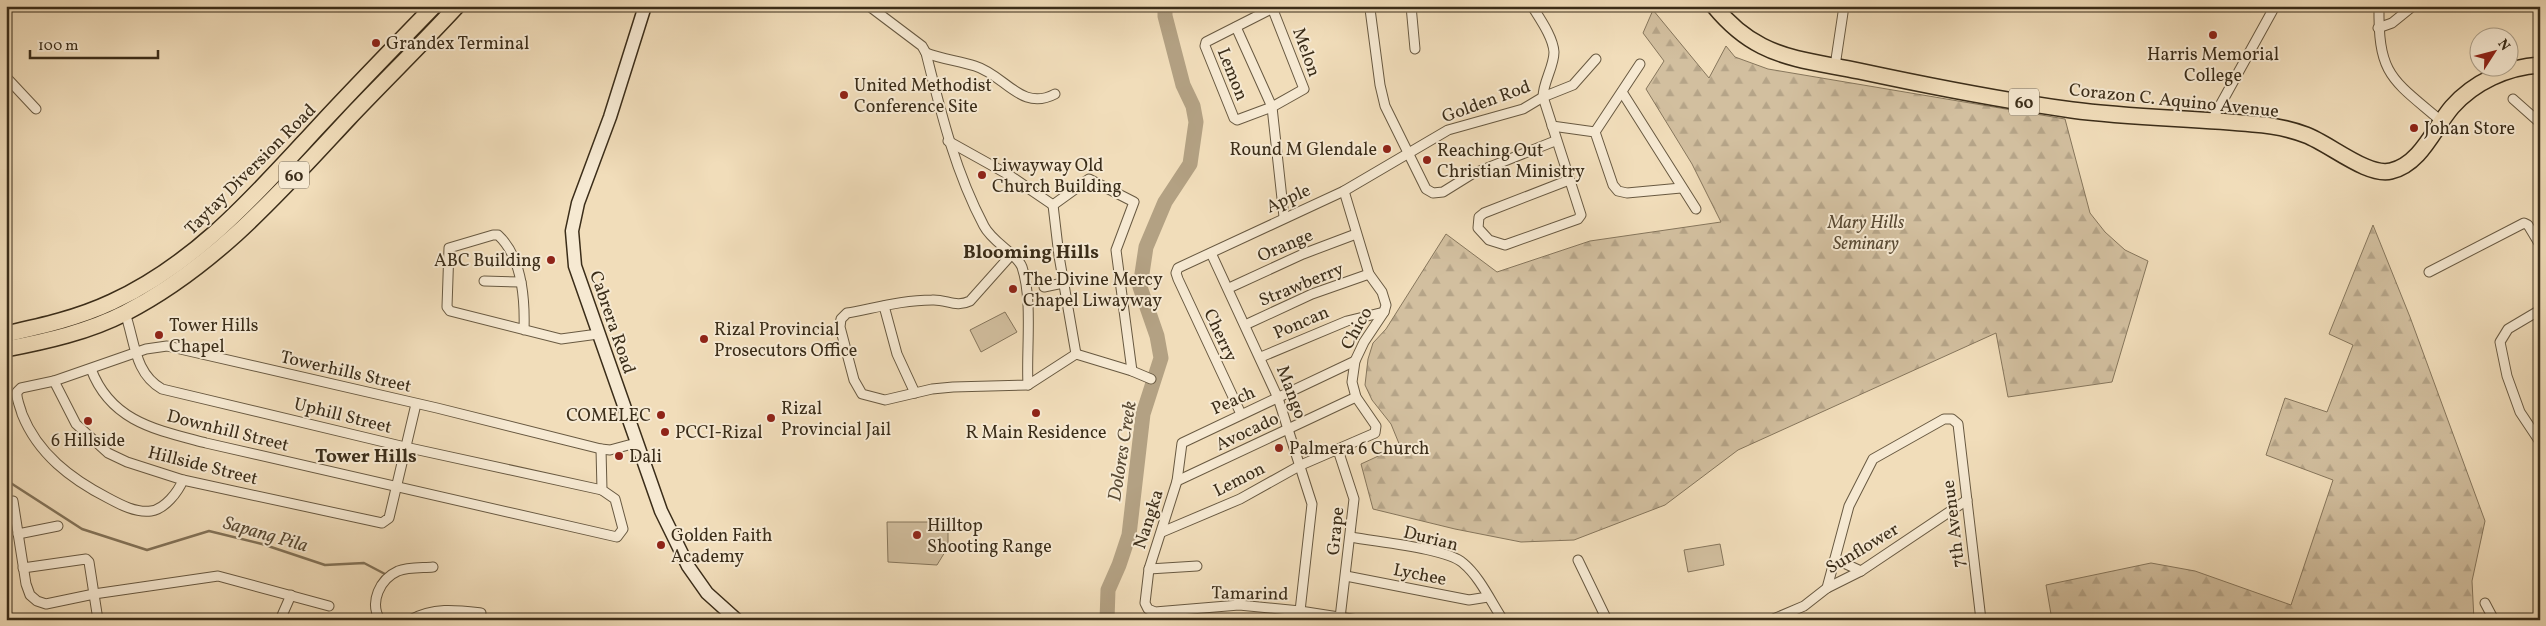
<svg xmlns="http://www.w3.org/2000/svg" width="2546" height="626" viewBox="0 0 2546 626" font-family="Vollkorn,serif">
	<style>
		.forest { fill: url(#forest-firs); stroke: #86765c }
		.pitch { fill: #d2bf9f; stroke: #86765c }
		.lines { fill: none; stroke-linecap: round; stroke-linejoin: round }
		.stream { stroke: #837359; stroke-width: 2.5 }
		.river { stroke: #b3a183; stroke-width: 15 }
		.street-casing { stroke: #685941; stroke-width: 11 }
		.secondary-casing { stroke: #3b2d19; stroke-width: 15 }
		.primary-casing { stroke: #3b2d19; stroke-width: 18 }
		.street { stroke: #f6e9d2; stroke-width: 9 }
		.secondary { stroke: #f6e9d2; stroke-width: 12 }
		.primary { stroke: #f1ddba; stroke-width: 15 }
		.poi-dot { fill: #8f2418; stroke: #f6e9d2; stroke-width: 2 }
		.labels { text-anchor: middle; stroke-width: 4; stroke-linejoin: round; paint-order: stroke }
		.shield { fill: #f6e9d2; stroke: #736550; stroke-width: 1 }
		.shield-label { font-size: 16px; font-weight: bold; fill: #3b2d19 }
		.poi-label { font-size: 18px; fill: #3b2d19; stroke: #f6e9d2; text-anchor: start }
		.street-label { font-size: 18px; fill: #3b2d19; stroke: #f6e9d2 }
		.park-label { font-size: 18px; font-style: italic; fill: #594a34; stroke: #f6e9d2 }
		.neighbourhood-label { font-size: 19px; font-weight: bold; fill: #3b2d19; stroke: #f6e9d2 }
		.water-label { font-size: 19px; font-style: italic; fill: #594a34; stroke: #f6e9d2 }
	</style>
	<defs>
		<pattern id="forest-firs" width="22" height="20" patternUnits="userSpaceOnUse" patternTransform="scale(1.25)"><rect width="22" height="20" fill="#d2bf9f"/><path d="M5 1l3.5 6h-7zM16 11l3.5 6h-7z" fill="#b5a488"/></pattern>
	</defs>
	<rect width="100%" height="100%" fill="#f1ddba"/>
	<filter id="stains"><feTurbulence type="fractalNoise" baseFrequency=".004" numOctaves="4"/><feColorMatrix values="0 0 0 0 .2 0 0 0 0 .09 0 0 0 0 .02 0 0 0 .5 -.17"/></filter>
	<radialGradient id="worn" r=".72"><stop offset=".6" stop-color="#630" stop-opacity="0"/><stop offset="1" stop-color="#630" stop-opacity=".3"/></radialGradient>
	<g class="forest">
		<path d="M1653,10l56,68 17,-32 9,11 33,12 297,50 25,94 15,19 20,18 23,11 -36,121 -104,15 -12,-64 -258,117 -73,55 -91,35 -53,2 -66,-13 -82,-20 -12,-45 39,-18 -9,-22 -19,-24 -7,-15 3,-26 5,-16 13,-14 60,-95 51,38 93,-31 131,-19 -29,-58 -46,-75 18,-28 -21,-28z"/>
		<path d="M2373,225l37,92 75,204 -13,60 2,39h-422l-6,-35 105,-22 44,8 96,34 42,-125 -67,-25 19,-57 42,14 26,-67 -24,-11z"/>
	</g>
	<g class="pitch">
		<path d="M1005,312l12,20 -36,20 -11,-22z"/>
		<path d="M887,522h61v25l-11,18 -49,-3z"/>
		<path d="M1720,544l4,21 -36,7 -4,-22z"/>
	</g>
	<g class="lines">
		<path class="stream" d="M6,480l76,49 65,21 62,-19 53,13 63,21 39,-2 21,11"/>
		<path class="river" d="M1107,620l1,-30 11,-25 10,-30 14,-121 18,-56 -4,-22 -17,-49 6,-40 19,-45 25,-38 6,-42 -3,-16 -10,-21 -18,-69v-10"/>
		<g class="street-casing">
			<g id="street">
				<path d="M869,6l53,40 4,7c15,60 29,118 58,173 8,16 33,28 38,41 11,33 4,83 6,118"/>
				<path d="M1373,6l-3,3 10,76 5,21 41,83 7,4 10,-1 29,-18 83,-33"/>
				<path d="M1411,6l4,43"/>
				<path d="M1532,6c8,13 21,31 22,46 0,15 -11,30 -11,45l38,118 -3,4 -73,26 -16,-5 -11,-12 1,-11 5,-4 85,-33"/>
				<path d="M2379,6c-1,70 13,73 62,115"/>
				<path d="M1273,10l31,79 -32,18 -35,13 -3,-2 -29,-72 1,-4 71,-36"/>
				<path d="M1236,27l36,80 12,110"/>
				<path d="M2378,28l14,-5 21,-17"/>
				<path d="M926,53c16,6 33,8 49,13 30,9 46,46 80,28"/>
				<path d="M1835,66l9,-60"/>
				<path d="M6,77l30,32"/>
				<path d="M1622,92l74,117"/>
				<path d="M2513,99l27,24"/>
				<path d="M2212,120l63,-114"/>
				<path d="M1552,126l43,6 18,53 5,6 9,2 54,-5"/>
				<path d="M1595,132l45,-68"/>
				<path d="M948,141l61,34 44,30"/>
				<path d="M1053,205l36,-26 45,23 -18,48 16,121"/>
				<path d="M1053,205l6,51 17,98"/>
				<path d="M1211,253l67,145 34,106 -12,107"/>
				<path d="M1011,255l-41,46c-14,7 -24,-2 -38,-1 -29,0 -57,8 -85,13l-6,6 -1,8 14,53 8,14 23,6 47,-11 21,-2 75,-2 48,-31 56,17 19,8"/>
				<path d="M2429,272l95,-49 4,2 12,20"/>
				<path d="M484,281l37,1"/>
				<path d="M1044,287l19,-4"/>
				<path d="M1229,288l74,-34 53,-20"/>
				<path d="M884,306l13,48 18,39"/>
				<path d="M2540,310l-32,19 -8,13 7,34 13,36 20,30"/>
				<path d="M125,313c10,28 9,60 37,76l243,58 197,43"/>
				<path d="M1245,325l67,-31 57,-20"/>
				<path d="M524,330c1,-30 -1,-72 -26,-95h-5l-44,13 -2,59 3,4 111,28 37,-5"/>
				<path d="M1261,357l86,-36 37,-9"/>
				<path d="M1355,361l-173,82 -5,38 -28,88 -4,34 3,6 7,3 84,-7 61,6 58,9"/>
				<path d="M91,369c20,53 66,61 115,74l411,94 6,-8 -8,-30 -13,-9 -1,-41"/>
				<path d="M54,381l22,43 32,29 19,9 56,18 199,43 7,-5 27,-114"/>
				<path d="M1241,414l-63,-135 -2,-6 2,-5 166,-77 104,-61 75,-21 20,-12 30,-12 23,-26"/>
				<path d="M1338,450l16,49 -14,119"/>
				<path d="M183,480c-5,12 -18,29 -32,31 -15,2 -30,-6 -43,-13 -37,-19 -70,-44 -86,-84 -2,-8 -6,-15 -5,-22l4,-4 33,-7 92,-32 21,-3 270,62 164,41 9,1 26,-7"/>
				<path d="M1177,481l179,-84"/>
				<path d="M13,501l13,83 4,11 7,6 9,3 48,-10 124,-18 111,30"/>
				<path d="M1162,532l78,-33 61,-34 74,-32 1,-7 -20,-29 -4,-15 3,-21 9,-19 20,-30 2,-7 -4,-13 -13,-18 -25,-83"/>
				<path d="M18,534l40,-8"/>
				<path d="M1351,537c25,5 95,11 112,26 17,14 28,39 40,57"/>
				<path d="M1835,559l26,12"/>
				<path d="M1578,560l29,60"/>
				<path d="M23,568l63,-9 3,3 9,58"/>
				<path d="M1149,569l48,-3"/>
				<path d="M1346,576l123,24 19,-3"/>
				<path d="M1827,588l22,-82 24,-47 71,-40h8l6,5 23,196"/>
				<path d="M2485,603l9,17"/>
				<path d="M280,620l11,-25"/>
				<path d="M380,620c-11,-18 0,-41 18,-49 10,-4 25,-3 35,-4"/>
				<path d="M410,620c24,-13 46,-10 71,-7"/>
				<path d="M1771,620l33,-14 23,-18 34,-17 106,-71"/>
			</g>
		</g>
		<g class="secondary-casing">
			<path id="secondary" d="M645,6l-35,111 -32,86 -6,28 3,35 86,245 27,55 19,27 30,27"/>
		</g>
		<g class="primary-casing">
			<g id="primary">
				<path d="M1714,6c14,17 28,30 48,40 29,15 65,18 97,25 70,15 141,29 213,39 60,8 121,8 181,14 17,1 37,5 53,11 24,9 62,42 85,36 30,-7 43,-43 61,-64 22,-25 55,-40 88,-42"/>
				<path d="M6,334c36,-8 72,-16 106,-32 85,-39 144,-108 206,-175 38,-41 77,-81 116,-121"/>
				<path d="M6,349c41,-8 82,-17 119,-36 91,-47 156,-122 224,-195 36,-38 73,-74 108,-112"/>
			</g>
		</g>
		<use href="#street" class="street"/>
		<use href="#secondary" class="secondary"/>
		<use href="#primary" class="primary"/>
	</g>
	<g class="poi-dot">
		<circle cx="2213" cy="35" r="5"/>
		<circle cx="376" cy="43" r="5"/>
		<circle cx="844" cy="95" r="5"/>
		<circle cx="2414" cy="128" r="5"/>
		<circle cx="1387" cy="149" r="5"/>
		<circle cx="1427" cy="160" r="5"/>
		<circle cx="982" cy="175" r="5"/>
		<circle cx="551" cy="260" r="5"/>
		<circle cx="1013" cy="289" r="5"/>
		<circle cx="159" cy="335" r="5"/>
		<circle cx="704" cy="339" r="5"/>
		<circle cx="1036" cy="413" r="5"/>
		<circle cx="661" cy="415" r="5"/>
		<circle cx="771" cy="418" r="5"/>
		<circle cx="88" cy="421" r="5"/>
		<circle cx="665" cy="432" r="5"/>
		<circle cx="1279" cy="448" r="5"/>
		<circle cx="619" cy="456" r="5"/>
		<circle cx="917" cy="535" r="5"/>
		<circle cx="661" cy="545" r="5"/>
	</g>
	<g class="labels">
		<g class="shield">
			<rect x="2009" y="88.5" width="30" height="27" rx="4"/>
			<rect x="279" y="161.5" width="30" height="27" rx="4"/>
		</g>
		<g class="shield-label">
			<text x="2024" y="108">60</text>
			<text x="294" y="181">60</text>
		</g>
		<g class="poi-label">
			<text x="386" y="49">Grandex Terminal</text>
			<text x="2213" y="60" text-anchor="middle">Harris Memorial<tspan x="2213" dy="21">College</tspan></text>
			<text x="854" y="91">United Methodist<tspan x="854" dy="21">Conference Site</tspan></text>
			<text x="2424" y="134">Johan Store</text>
			<text x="1377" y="155" text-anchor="end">Round M Glendale</text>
			<text x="1437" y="156">Reaching Out<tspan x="1437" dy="21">Christian Ministry</tspan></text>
			<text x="992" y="171">Liwayway Old<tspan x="992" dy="21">Church Building</tspan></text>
			<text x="541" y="266" text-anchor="end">ABC Building</text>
			<text x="1023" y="285">The Divine Mercy<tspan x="1023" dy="21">Chapel Liwayway</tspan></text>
			<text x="169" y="331">Tower Hills<tspan x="169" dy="21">Chapel</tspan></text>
			<text x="714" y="335">Rizal Provincial<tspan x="714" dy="21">Prosecutors Office</tspan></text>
			<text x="781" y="414">Rizal<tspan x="781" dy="21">Provincial Jail</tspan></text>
			<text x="651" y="421" text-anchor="end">COMELEC</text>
			<text x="675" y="438">PCCI-Rizal</text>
			<text x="1036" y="438" text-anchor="middle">R Main Residence</text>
			<text x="88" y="446" text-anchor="middle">6 Hillside</text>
			<text x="1289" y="454">Palmera 6 Church</text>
			<text x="629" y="462">Dali</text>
			<text x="927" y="531">Hilltop<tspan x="927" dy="21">Shooting Range</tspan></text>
			<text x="671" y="541">Golden Faith<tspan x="671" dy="21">Academy</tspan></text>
		</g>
		<g class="street-label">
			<text transform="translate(1307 52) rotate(70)" y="6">Melon</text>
			<text transform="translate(1233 74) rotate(68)" y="6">Lemon</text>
			<text transform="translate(2174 100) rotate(6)" y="6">Corazon C. Aquino Avenue</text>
			<text transform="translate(1486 101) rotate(-20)" y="6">Golden Rod</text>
			<text transform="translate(250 169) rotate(-45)" y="6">Taytay Diversion Road</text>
			<text transform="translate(1288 198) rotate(-24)" y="6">Apple</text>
			<text transform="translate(1285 245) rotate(-23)" y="6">Orange</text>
			<text transform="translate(1301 284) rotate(-22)" y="6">Strawberry</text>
			<text transform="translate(613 322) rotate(71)" y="6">Cabrera Road</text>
			<text transform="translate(1301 322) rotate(-23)" y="6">Poncan</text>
			<text transform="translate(1356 328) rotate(-61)" y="6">Chico</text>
			<text transform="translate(1221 335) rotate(65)" y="6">Cherry</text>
			<text transform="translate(346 371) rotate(13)" y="6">Towerhills Street</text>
			<text transform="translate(1292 392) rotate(69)" y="6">Mango</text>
			<text transform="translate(1233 400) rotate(-24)" y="6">Peach</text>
			<text transform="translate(343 415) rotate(14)" y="6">Uphill Street</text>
			<text transform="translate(228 430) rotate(14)" y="6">Downhill Street</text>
			<text transform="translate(1247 431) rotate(-25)" y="6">Avocado</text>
			<text transform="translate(203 465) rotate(14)" y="6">Hillside Street</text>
			<text transform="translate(1239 479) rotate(-27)" y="6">Lemon</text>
			<text transform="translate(1148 519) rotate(-72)" y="6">Nangka</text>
			<text transform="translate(1953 524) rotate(-97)" y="6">7th Avenue</text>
			<text transform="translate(1335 531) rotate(-84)" y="6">Grape</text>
			<text transform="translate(1431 538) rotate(14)" y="6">Durian</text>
			<text transform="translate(1862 548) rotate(-31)" y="6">Sunflower</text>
			<text transform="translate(1420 574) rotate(11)" y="6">Lychee</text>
			<text transform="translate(1250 593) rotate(1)" y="6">Tamarind</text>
		</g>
		<g class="park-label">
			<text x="1866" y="228">Mary Hills<tspan x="1866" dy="21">Seminary</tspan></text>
		</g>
		<g class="neighbourhood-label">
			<text x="1031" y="258">Blooming Hills</text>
			<text x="366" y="462">Tower Hills</text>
		</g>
		<g class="water-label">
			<text transform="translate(1121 451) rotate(-81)" y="7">Dolores Creek</text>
			<text transform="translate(266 533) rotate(16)" y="7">Sapang Pila</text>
		</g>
	</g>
	<rect width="2546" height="626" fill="none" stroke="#f1ddba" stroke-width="25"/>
	<rect x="8" y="8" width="2531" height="611" fill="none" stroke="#3b2d19" stroke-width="2.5"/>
	<rect x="12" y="12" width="2521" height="601" fill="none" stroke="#3b2d19"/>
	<g transform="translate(2494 52) rotate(54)"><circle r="24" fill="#f6e9d2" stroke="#ab9e88"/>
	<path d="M0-4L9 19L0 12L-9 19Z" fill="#8f2418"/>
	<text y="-8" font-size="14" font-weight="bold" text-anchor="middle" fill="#3b2d19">N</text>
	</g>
	<path d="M30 50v8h128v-8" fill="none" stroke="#3b2d19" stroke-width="2.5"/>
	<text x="38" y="50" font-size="15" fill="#3b2d19" stroke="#f6e9d2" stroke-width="4" paint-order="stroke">100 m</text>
	<rect width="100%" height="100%" filter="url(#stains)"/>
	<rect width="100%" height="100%" fill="url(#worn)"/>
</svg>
